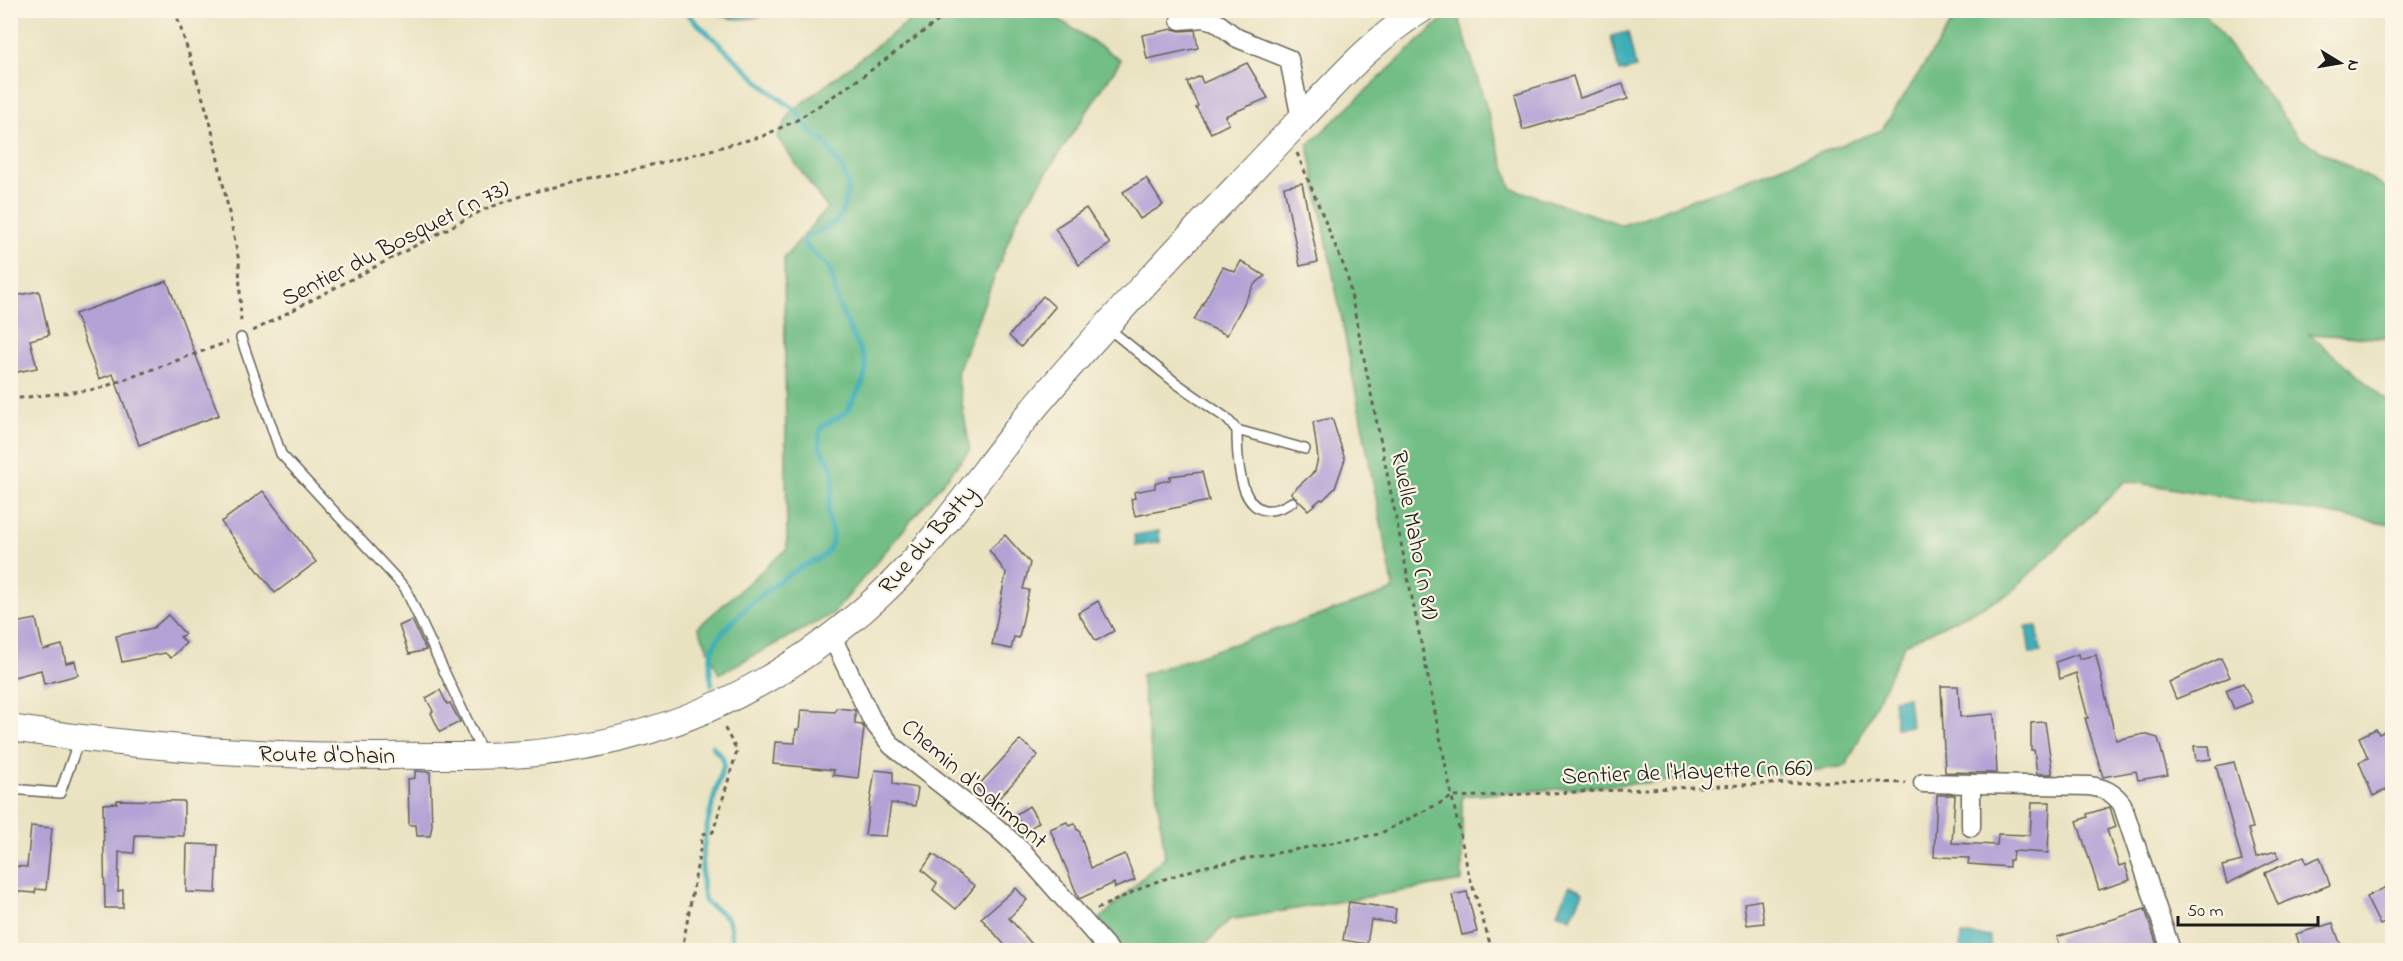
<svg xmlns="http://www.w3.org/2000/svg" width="2403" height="961" viewBox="0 0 2403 961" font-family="'Indie Flower',sans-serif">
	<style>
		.forest { fill: #72be86; stroke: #476d51; stroke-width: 1.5 }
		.water { fill: #3eafb8; stroke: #2d666a; stroke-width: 1.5 }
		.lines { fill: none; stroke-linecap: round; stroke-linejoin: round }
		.stream { stroke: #3eafb8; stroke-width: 5 }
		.building { fill: #b2a2d6 }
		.lane-casing { stroke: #646256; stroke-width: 12 }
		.street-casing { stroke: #646256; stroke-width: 21 }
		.secondary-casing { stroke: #646256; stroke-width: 28 }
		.path { stroke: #646256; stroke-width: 3; stroke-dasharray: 4.5 4.5; stroke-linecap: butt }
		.lane { stroke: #fff; stroke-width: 9 }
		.street { stroke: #fff; stroke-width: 18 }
		.secondary { stroke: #fff; stroke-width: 26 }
		.labels { text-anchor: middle; stroke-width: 4.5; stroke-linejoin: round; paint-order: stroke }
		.street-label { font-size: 24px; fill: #1c1c1c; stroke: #fcf5e5 }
	</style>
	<rect width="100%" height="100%" fill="#fcf5e5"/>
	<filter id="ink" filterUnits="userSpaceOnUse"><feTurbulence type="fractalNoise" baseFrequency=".0167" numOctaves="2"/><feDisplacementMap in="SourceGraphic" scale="12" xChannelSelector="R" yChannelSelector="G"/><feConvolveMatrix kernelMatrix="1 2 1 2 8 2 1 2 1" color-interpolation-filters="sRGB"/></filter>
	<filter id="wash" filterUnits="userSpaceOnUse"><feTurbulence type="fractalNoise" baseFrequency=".008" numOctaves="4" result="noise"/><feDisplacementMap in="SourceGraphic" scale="24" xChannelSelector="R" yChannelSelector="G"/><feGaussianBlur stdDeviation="1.35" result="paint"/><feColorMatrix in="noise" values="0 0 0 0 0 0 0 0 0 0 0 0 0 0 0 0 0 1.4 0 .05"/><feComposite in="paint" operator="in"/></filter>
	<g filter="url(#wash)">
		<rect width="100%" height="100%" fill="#eae3c2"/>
		<g class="forest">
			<path d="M923,10l123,1 75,49 -103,156 -61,157 13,77 -136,163 -115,61 -21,-47 89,-78 -3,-291 43,-50 -50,-71 14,-25z"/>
			<path d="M1959,11h244l96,127 93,54v147l-83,-5 83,71v119l-266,-43 -117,113 -104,50 -59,122 -36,5 -348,25v85l-233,39 -29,30h-73l-29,-29 67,-65 -24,-181 253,-85 -86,-445 143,-134h6l54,177 112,37 259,-95z"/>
		</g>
		<g class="water">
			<path d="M712,11h71c-23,6 -49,14 -71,0z"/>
			<path d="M1628,32l8,36 -17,4 -8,-36z"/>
			<path d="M1159,531l1,11 -24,4 -2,-11z"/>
			<path d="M2037,626l4,26 -11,2 -4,-27z"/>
			<path d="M1908,697l3,29 -15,2 -3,-29z"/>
			<path d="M1570,885l13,7 -12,26 -14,-6z"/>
			<path d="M1961,935l29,1v14h-30z"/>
		</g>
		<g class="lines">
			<g class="stream">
				<path d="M683,10l82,77 31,24 15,22 12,7 21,31 4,17 -6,25 -7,10 -30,15 -1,6 26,25 8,35 26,54 2,11 -3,13 -17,31 -24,13c-9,27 6,25 11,46 3,10 -3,26 -5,36 -1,16 11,29 -1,44 -6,8 -20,11 -28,16 -23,14 -73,53 -84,76 -7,13 -6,27 -3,41"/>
				<path d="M712,746l10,11 2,8c-13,38 -29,98 -19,137 27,19 26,14 27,48"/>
			</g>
		</g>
		<g id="blocks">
			<g class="building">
				<path d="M1173,29l7,2 15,-1 3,18 -51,11 -5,-24z"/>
				<path d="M1247,63l21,35 -43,18 4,8 -18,9 -15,-26 2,-1 -11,-24 13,-6 3,7z"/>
				<path d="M1573,76l7,22 43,-14 5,15 -105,31 -9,-36z"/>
				<path d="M1146,178l17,27 -23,14 -17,-27z"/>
				<path d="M1302,183l16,79 -18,4 -16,-79z"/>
				<path d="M1086,208l24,36 -31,21 -24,-37z"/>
				<path d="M1241,261l24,15 -11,9 -27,50 -33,-15 29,-53 12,5z"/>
				<path d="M167,281l52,134 -80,30 -26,-71 -14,5 -24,-65z"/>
				<path d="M39,291l10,44 -19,5 7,28 -20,4 -7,-31v-44z"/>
				<path d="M1043,296l12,11 -34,40 -12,-11z"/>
				<path d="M1332,418l13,41 -10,29 -12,12 -2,-1 -13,11 -17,-17 24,-22 3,-13 -5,-36z"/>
				<path d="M1202,472l7,29 -74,15 -4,-17 4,-1 -1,-6 21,-4v-5l15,-3v-4z"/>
				<path d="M263,491l53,71 -41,31 -54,-71z"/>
				<path d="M1005,535l25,28 -7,26 6,1 -10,48 -5,-1 -3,12 -19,-4 14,-72 -17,-23z"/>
				<path d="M1098,601l16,30 -18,10 -18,-28z"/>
				<path d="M168,615l17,19 -5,3 6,6 -15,15 -6,-5 -43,9 -6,-26 37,-8z"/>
				<path d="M36,619l7,31 19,-5 4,18 9,-2 3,14 -34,9 -3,-14 -31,8v-34l6,-1 -2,-20z"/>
				<path d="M412,620l14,30 -17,4 -10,-28z"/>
				<path d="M2078,654l1,5 17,-4 20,85 28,-6 14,4 10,37 -30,5 -2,-9 -33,6 -18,-59h3l-12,-45 -16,6 -4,-17z"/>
				<path d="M2221,658l9,19 -54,22 -7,-17z"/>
				<path d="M2243,683l9,19 -18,7 -8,-19z"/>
				<path d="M1941,686h17l2,31 34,-3 3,59 -52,-1z"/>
				<path d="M440,690l7,14 3,-1 10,19 -20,10 -9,-19 2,-2 -7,-13z"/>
				<path d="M836,708l19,2v14l7,1 2,3 -6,50 -25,-3 1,-5 -61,-6 2,-22 20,1 1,-14 3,1 2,-20 34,2z"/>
				<path d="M2045,722l7,47v5h-15l-3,-24h-3v-27z"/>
				<path d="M2392,728v59l-19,9 -14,-34 9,-4 -9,-21 17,-8 3,5z"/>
				<path d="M1020,740l18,15 -44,49 -18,-16z"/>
				<path d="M2194,746h15l2,13 -15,2z"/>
				<path d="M2234,762l19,66 -5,1 8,28 20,-6 3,7 -52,26 -5,-18 20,-5 -26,-95z"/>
				<path d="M875,770l18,2v12l25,4 -3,18 -24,-3 -5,33 -21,-1z"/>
				<path d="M415,771l15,1 2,53 -2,11h-13l-1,-11h-7l-1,-46 7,-1z"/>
				<path d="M1937,795h18l-3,48 45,2 1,-11 32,1 2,-33h18l-2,51 -35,-2 -1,9h-3v7l-41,-3 1,-6 -35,-1z"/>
				<path d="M117,800l67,1v35l-49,-1 -1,18 -15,-1 -1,39 5,-1v18h-18l-2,-104 14,-1z"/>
				<path d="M1029,806l10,16 -13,9 -11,-16z"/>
				<path d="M2110,807l6,20 -9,3 12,36 6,-2 5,16 -31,10 -22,-69 11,-4 -1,-3z"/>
				<path d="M1067,822l2,4 6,-2 2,6h2l12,38 34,-14 10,26 -20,8 -1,-5 -35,16 -29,-70z"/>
				<path d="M31,826l21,2 -6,62 -10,-1 -1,4 -25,-2v-25l17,1z"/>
				<path d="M187,844l31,1 -2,48 -30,-1z"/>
				<path d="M933,854l42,32 -19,23 -23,-19 4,-7 -15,-13z"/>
				<path d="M2304,856l2,7 14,-6 10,28 -52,20 -13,-32z"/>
				<path d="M2392,884v36l-12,5 -14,-28z"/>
				<path d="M1016,888l11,12 -18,18 29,33h-28l-29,-33z"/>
				<path d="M1467,892l10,40 -15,3 -10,-40z"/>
				<path d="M1761,900l3,23 -17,2 -3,-22z"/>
				<path d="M1349,902l47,7 -2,14 -23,-3 -4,24 -24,-4z"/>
				<path d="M2145,909l14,42h-97l-5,-14z"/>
				<path d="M2333,923l8,23 -19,5 -21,-1 -5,-16z"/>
			</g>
		</g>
	</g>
	<g filter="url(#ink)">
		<use href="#blocks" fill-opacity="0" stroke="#646256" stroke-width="1.5"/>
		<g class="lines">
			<g class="lane-casing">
				<g id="lane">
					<path d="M1108,328l68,55 50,35 11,12 68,19"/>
					<path d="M241,338l40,116 124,134 77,164"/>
					<path d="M1237,430c0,35 3,104 55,72"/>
					<path d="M10,789l50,4 19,-53"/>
				</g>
			</g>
			<g class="street-casing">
				<g id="street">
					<path d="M1180,20l24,-2 11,3 22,17 52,21 12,60"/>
					<path d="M832,637l40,83 20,26 105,82 27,25 85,97"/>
					<path d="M1923,783l166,3c15,2 24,6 33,18l49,146"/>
					<path d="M1971,784v43"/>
				</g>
			</g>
			<g class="secondary-casing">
				<path id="secondary" d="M10,728c124,19 244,28 369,28 48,-1 97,2 146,-2 137,-11 253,-65 354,-158 54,-50 96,-114 142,-172 47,-58 98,-112 149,-167 43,-46 87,-91 130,-137 37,-39 74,-82 121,-110"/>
			</g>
			<g class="path">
				<path d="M175,10l35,111 29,140 2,63"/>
				<path d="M1297,153l50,121 105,523 16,74 24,79"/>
				<path d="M253,331l232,-122 48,-17 140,-32 90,-24 34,-16 62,-41 94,-69"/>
				<path d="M10,396l10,2 78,-9 130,-47"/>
				<path d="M1097,909l55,-26 50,-16 177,-33 73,-37 389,-16 65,2"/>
				<path d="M682,950l21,-116 10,-2 24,-81 -13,-24"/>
			</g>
			<use href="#lane" class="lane"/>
			<use href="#street" class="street"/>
			<use href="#secondary" class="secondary"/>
		</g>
	</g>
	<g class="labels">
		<g class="street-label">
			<text transform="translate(395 242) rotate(-27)" y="8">Sentier du Bosquet (n 73)</text>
			<text transform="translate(1416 535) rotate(79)" y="8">Ruelle Maho (n 81)</text>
			<text transform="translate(927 539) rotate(-49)" y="8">Rue du Batty</text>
			<text transform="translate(327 754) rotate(1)" y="8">Route d'Ohain</text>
			<text transform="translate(1687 771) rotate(-2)" y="8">Sentier de l'Hayette (n 66)</text>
			<text transform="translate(975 783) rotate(41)" y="8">Chemin d'Odrimont</text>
		</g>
	</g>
	<rect width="2403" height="961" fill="none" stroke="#fcf5e5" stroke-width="36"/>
	<g transform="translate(2340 63) rotate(101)" stroke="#fcf5e5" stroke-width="4.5" paint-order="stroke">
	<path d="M0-4.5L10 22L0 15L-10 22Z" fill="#1c1c1c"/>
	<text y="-9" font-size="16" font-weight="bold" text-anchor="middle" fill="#1c1c1c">N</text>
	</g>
	<path d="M2178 916v9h140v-9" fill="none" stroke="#1c1c1c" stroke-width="3"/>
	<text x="2187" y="916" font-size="18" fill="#1c1c1c" stroke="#fcf5e5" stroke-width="4.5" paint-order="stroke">50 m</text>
</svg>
